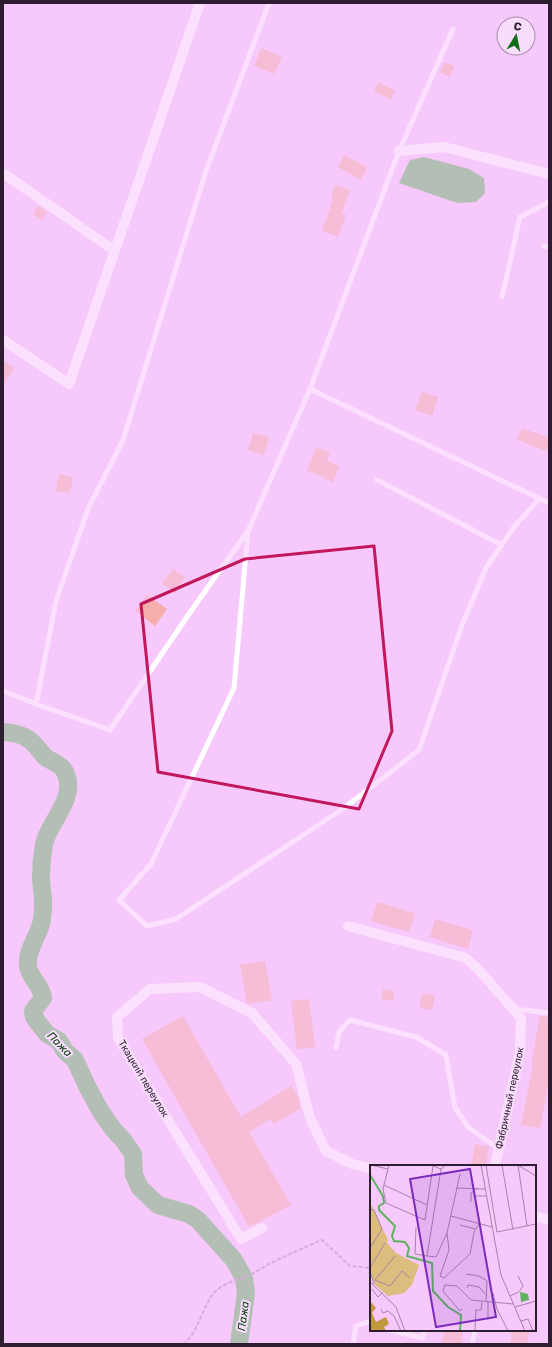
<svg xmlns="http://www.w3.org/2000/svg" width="552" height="1347" viewBox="0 0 552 1347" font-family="Rubik,sans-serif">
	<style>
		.water { fill: #5fb35e }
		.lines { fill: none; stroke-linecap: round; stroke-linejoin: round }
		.river { stroke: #5fb35e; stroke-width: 18 }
		.building { fill: #f5aea9 }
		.path { stroke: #af8bb2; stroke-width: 2; stroke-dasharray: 4 2; stroke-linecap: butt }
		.service { stroke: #fff; stroke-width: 5 }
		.minor { stroke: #fff; stroke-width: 10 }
		.marked { fill: none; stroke: #c2185b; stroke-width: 3; stroke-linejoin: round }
		.labels { text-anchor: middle; stroke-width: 4; stroke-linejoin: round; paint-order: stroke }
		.street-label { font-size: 10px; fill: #2e1d30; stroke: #f9ddfc }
		.water-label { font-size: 11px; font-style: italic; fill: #003e03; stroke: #f9ddfc }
		.inset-river { fill: none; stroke: #5fb35e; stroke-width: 2 }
		.inset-road { fill: none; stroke: #a784aa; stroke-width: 1 }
		.view { fill: #7b2cbf; fill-opacity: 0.15; stroke: #7b2cbf; stroke-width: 2 }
		.inset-edge { fill: none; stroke: #2e1d30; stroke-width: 2 }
	</style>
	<rect width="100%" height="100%" fill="#f7c8fb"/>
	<path class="water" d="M424,157l45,12 15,9 1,15 -9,9 -19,1 -58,-20 11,-23z"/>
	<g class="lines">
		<path class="river" d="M3,732c13,1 23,3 32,13 4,4 7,9 10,12 9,6 19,8 22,20 7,24 -18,45 -23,67 -2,11 -3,22 -3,33 0,8 2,17 2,25 1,5 -1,12 -1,18 -3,16 -16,30 -14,46 2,13 14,20 15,32l-10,13 1,6 5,7 8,10 12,7 6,10 10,9 13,28 13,24 12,17 11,12 9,13 1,21 6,13 18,17 31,9 9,6 36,40 10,18 2,15 -7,51"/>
	</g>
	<g class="building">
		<path d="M261,48l21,9 -8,17 -20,-8z"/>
		<path d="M444,62l10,4 -4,11 -10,-4z"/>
		<path d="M379,82l16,9 -4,9 -17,-9z"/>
		<path d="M344,155l23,12 -6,13 -23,-13z"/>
		<path d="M335,185l15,5 -8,23 4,2 -8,22 -16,-6 11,-32 -2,-1z"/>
		<path d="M38,206l9,6 -5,8 -9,-6z"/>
		<path d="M3,360l11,8 -11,17z"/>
		<path d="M422,392l16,5 -6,19 -17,-6z"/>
		<path d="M522,428l27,10v6l-3,7 -29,-11z"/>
		<path d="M253,433l16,4 -5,18 -16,-5z"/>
		<path d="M317,448l13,4 -3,9 12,5 -6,16 -8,-3v-2l-18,-6 8,-22 1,1z"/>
		<path d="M59,474l14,3 -3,16 -14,-2z"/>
		<path d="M173,569l12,8 -10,16 -13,-9z"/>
		<path d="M147,595l20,14 -12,17 -20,-15z"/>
		<path d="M377,902l38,11 -6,19 -38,-11z"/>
		<path d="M435,919l38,11 -5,19 -38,-12z"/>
		<path d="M265,961l7,39 -23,4 -2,-1 -7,-38z"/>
		<path d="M383,989l11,2 -1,10 -12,-2z"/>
		<path d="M422,993l13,3 -3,14 -13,-2z"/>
		<path d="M309,999l6,48 -18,2 -6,-48z"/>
		<path d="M183,1016l58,101 50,-31 7,11 3,11 -27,16 -4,-5 -21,13 42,73 -42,22 -107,-188z"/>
		<path d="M540,1016l9,1v64l-9,47 -19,-3 12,-60h-2z"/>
		<path d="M475,1144l14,3 -3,19h-15z"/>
		<path d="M444,1330h19l-2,14h-19z"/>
		<path d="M512,1330h18l-3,14h-17z"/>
	</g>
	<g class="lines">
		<path class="path" d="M183,1344c15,-9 20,-42 34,-54 9,-8 23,-11 33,-15 7,-3 13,-8 19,-11 16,-8 32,-15 48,-22l5,-2 28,26 21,2"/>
		<g class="service">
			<path d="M544,246l5,1"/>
			<path d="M502,297l18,-80 29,-15"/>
			<path d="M310,389l239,114"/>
			<path d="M377,480l125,65"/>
			<path d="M248,531l-14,157 -83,176 -32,36 28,26 29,-7 168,-111 75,-58 43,-125 25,-59 27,-39 25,-28"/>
			<path d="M3,691l33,13 20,-103 32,-92 35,-69 83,-269 63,-168"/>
			<path d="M36,704l74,26 81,-119 57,-80 62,-142 89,-238 54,-122"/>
			<path d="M514,1009l35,4"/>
			<path d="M336,1048l3,-16 11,-12 66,17 30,18 9,53 14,20 30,21"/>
			<path d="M389,1330l34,8 1,-8"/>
			<path d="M353,1344l3,-18 15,-5"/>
			<path d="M472,1344l3,-14"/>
		</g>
		<g class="minor">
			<path d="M399,151l45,-4 105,27"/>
			<path d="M3,173l112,78"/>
			<path d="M3,340l66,44 131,-381"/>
			<path d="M348,926l118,32 12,11 43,49 -1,33 -25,115"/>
			<path d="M535,1216l14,4"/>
			<path d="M262,1228l-21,11 -123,-201 -1,-21 33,-28 50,-2 52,26 44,51 14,54 16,33 26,13 19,5"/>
		</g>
	</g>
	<path d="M0 0H552V1347H0ZM374,546l18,185 -33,78 -201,-37 -17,-168 104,-45z" fill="#f7c8fb" fill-opacity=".55" fill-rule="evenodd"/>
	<path class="marked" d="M374,546l18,185 -33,78 -201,-37 -17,-168 104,-45z"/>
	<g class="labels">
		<g class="street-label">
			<text transform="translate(144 1078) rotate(59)" y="4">Ткацкий переулок</text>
			<text transform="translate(509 1098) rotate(-78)" y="4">Фабричный переулок</text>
		</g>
		<g class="water-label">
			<text transform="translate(60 1044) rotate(46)" y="4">Пажа</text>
			<text transform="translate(243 1316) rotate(-82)" y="4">Пажа</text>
		</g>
	</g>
	<g transform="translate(370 1165)">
		<rect width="166" height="166" fill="#f7c8fb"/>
		<path d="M0,37l18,38 -1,3 9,10 23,12 -7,20 -8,8 -16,3 -14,-12 -4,-15z" fill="#ddbd7d"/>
		<path d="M0,136l6,7 -4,5 4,9 10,-5 3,7 -5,3 2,4h-16z" fill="#c2983f"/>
		<path d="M150,127l8,2 1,6 -8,2z" fill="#5fb35e"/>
		<path class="inset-river" d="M0,10l13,21 1,7 -5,3v4l16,16 -3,10 2,5 11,1 4,6 -2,8 25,7 1,28 15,16 13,8 -1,16"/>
		<path class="inset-road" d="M1,0l17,4M19,0l-6,24 3,14 39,17 8,-54M111,0l20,110 24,56M116,0l11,67 39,-8M132,0l11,65M148,0l9,61M148,0l18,11M63,1l8,3 5,-4M14,20l43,20M86,23l29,1M104,31h13M101,37v-9l7,-5M0,44l4,1 8,19 -12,19M81,51l41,11M90,60l15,4M46,62l-1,27 12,2 14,-87M77,68l2,17 -9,26 4,2 26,-24 4,-22 5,-8M57,91l9,1 11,-24 13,-59M0,103l15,-25M0,106l4,13M96,109l13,2 8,5 -1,21M5,115l15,6 12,-15 8,7M5,115l20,-24M0,117l26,25 9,24M97,123l1,-3 11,2 8,9M2,124l6,8 5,-5M123,128l4,16 11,22M140,131l9,-4 4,-6 -5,-10M145,142l21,-6M11,144l2,4 5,-2 6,5 7,15M92,144l-2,2 -17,-20 2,-6 12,1 14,14 42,4M118,155v-18M151,156l7,-2 5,12M105,165l1,-20h5l1,-8"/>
		<path class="view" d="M100,4l26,148 -60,10 -26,-148z"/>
		<rect width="166" height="166" class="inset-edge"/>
	</g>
	<rect width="552" height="1347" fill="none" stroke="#2e1d30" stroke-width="8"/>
	<g transform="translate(516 36) rotate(10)"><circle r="19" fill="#f9ddfc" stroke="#a890aa"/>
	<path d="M0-3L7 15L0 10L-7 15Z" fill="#116d18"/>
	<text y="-6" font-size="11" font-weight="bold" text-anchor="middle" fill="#2e1d30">С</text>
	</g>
</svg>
